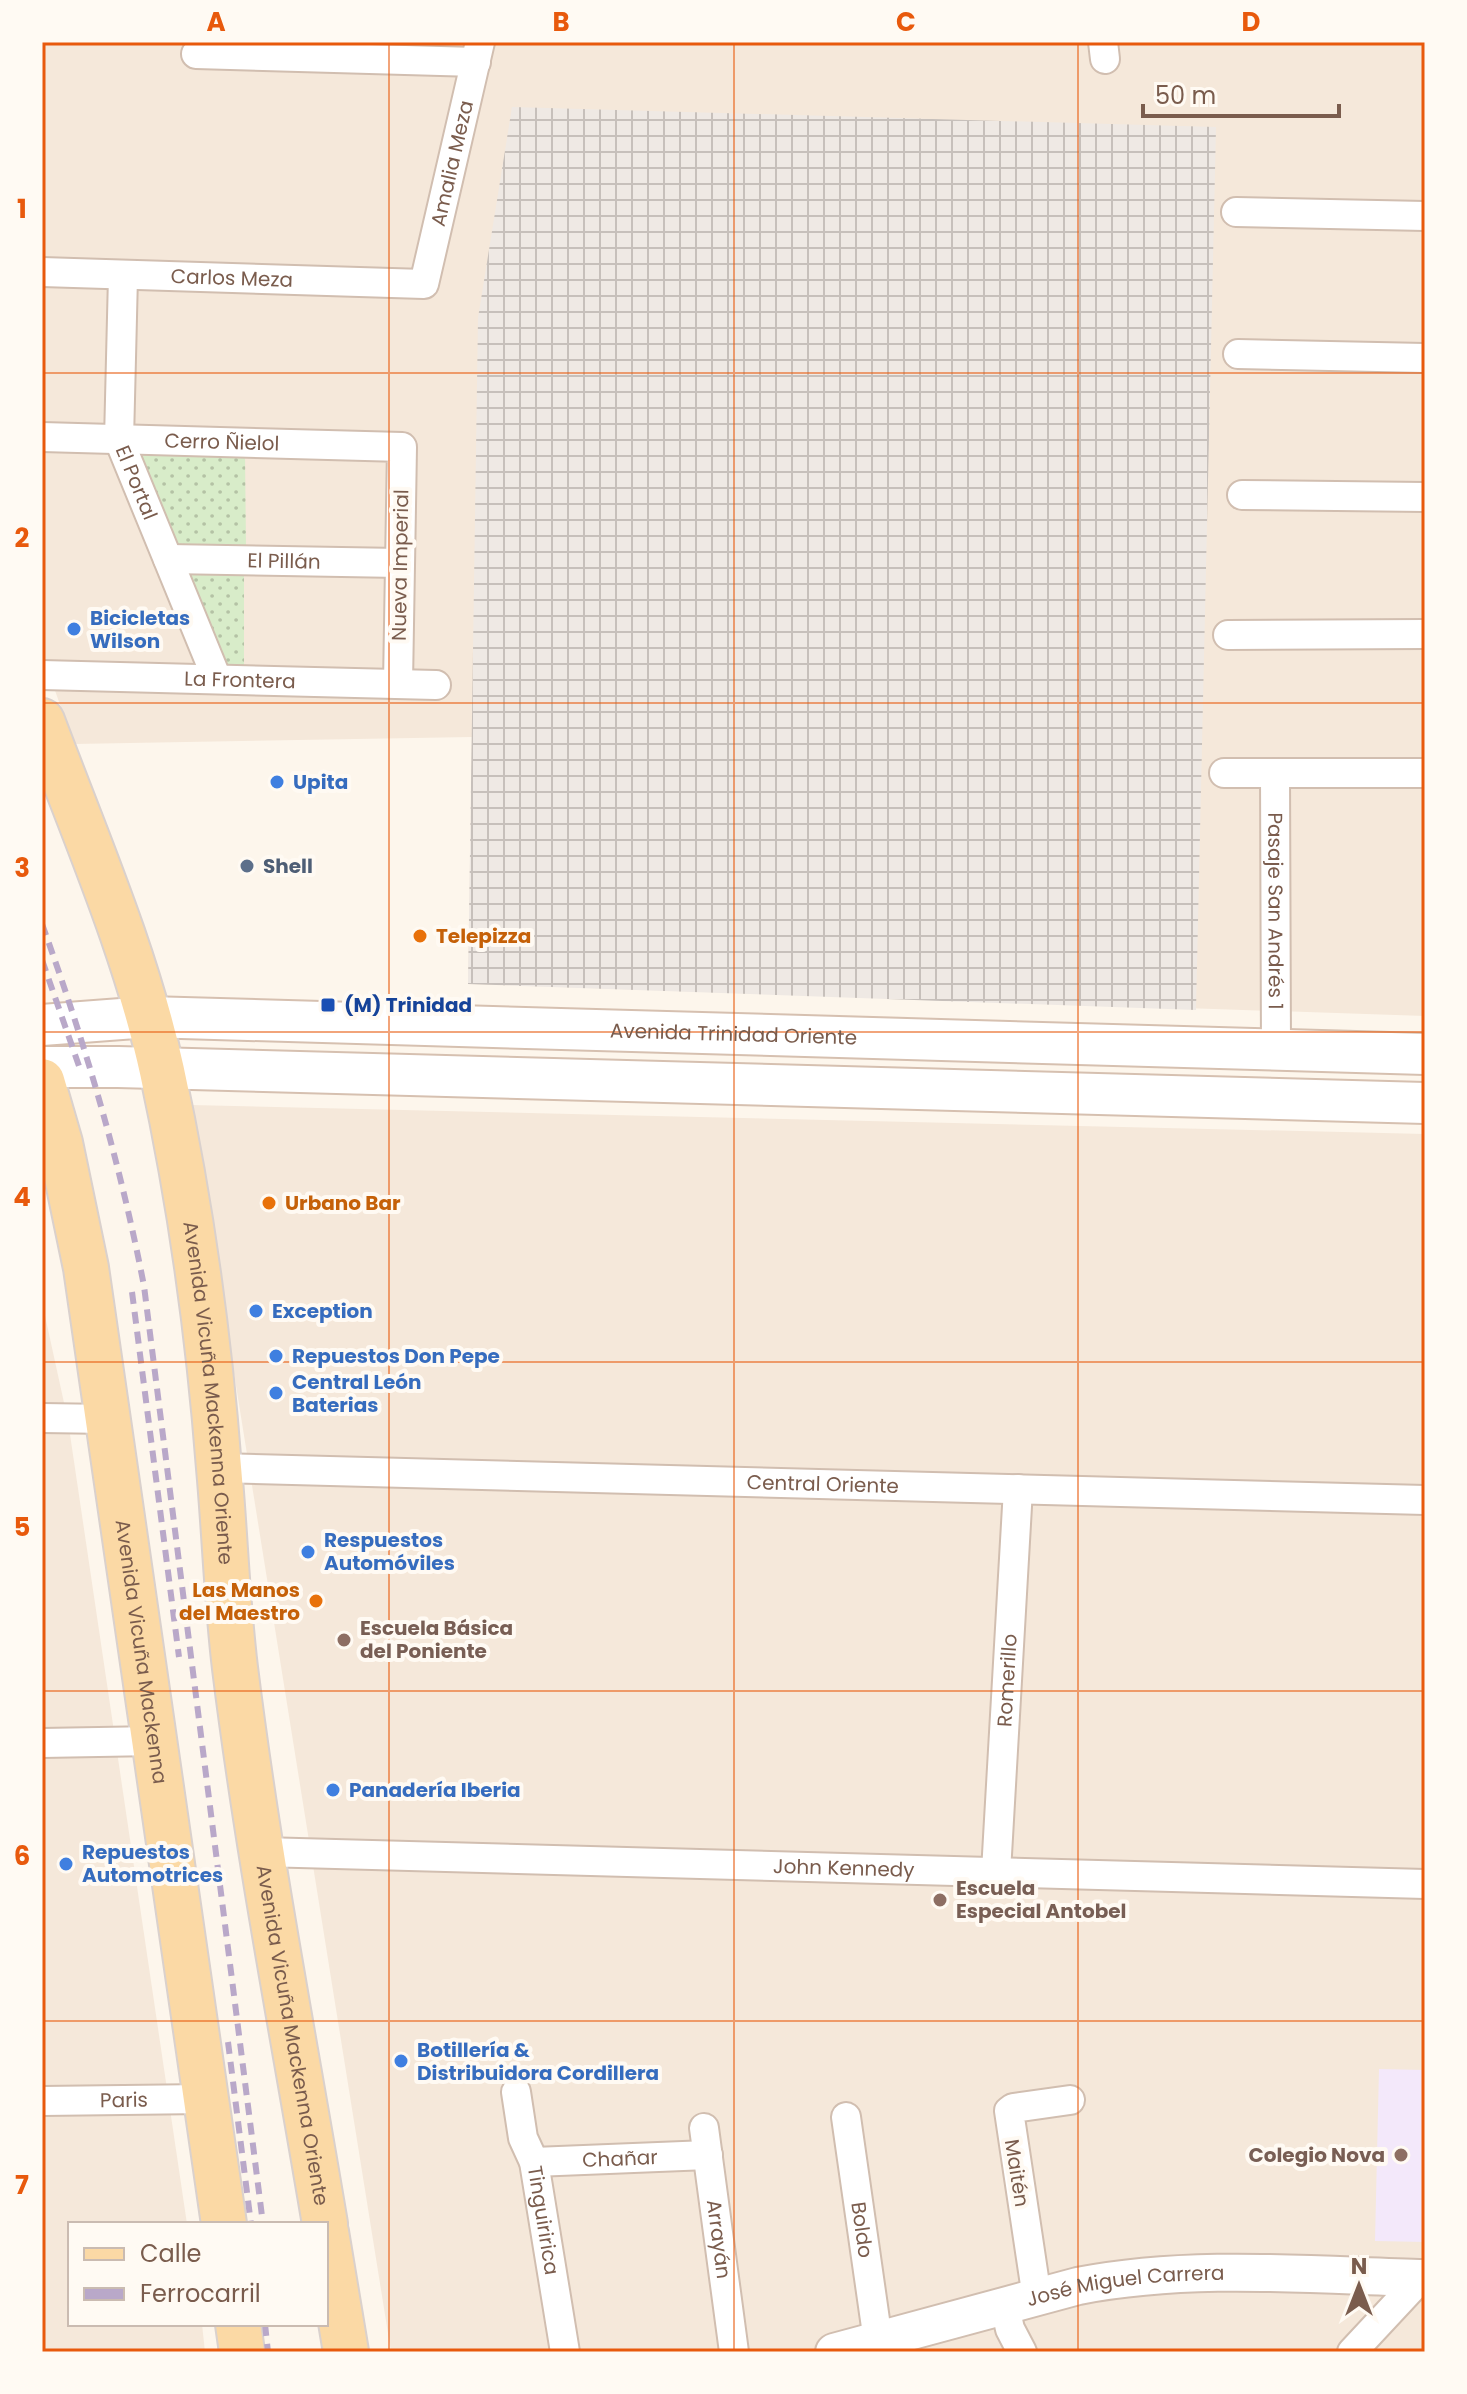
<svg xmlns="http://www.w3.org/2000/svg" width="1467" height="2394" viewBox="0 0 1467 2394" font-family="Poppins,sans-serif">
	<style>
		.residential { fill: #f5e8da }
		.industrial { fill: url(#industrial-grid) }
		.education { fill: #f3e8fa }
		.grass { fill: url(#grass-dots) }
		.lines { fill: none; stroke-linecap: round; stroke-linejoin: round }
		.minor-casing { stroke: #d1beb0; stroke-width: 32 }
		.tertiary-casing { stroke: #d1beb0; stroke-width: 40 }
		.secondary-casing { stroke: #d6c0b0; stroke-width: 44 }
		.primary-casing { stroke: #dad1cd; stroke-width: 48 }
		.minor { stroke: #fff; stroke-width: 28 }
		.tertiary { stroke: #fff; stroke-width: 36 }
		.secondary { stroke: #fff; stroke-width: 40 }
		.primary { stroke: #fbd9a5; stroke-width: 44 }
		.rail { stroke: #b9a8c9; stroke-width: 6; stroke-dasharray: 12 8; stroke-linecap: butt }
		.grid { fill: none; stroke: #e8590c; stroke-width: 2; stroke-opacity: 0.55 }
		.shop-dot { fill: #3f7fe0; stroke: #fffaf3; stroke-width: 3 }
		.service-dot { fill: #5c6f8a; stroke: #fffaf3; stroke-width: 3 }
		.food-dot { fill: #e8710a; stroke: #fffaf3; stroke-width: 3 }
		.transit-dot { fill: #1a4fb4; stroke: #fffaf3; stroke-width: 3 }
		.education-dot { fill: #8d6e63; stroke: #fffaf3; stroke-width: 3 }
		.labels { text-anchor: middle; stroke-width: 8; stroke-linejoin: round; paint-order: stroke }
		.street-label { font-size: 20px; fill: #7a5c4d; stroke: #fffaf3 }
		.shop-label { font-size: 20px; font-weight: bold; fill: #366cbe; stroke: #fffaf3; text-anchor: start }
		.service-label { font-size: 20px; font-weight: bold; fill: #4e5e75; stroke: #fffaf3; text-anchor: start }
		.food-label { font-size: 20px; font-weight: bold; fill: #c56008; stroke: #fffaf3; text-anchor: start }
		.transit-label { font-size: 20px; font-weight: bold; fill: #164399; stroke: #fffaf3; text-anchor: start }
		.education-label { font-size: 20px; font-weight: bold; fill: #785e54; stroke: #fffaf3; text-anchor: start }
		.neatline { fill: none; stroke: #e8590c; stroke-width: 3 }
		.grid-label { font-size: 26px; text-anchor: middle; font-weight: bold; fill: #e8590c }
	</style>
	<defs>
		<pattern id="industrial-grid" width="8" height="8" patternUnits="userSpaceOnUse" patternTransform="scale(2)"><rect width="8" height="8" fill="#efe9e4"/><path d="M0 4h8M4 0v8" fill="none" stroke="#c7c0bb"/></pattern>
		<pattern id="grass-dots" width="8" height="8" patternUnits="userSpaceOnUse" patternTransform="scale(2)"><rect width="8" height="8" fill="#d8ecc9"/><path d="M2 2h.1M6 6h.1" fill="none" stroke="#b4c2a5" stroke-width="1.8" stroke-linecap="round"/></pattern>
	</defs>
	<rect width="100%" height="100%" fill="#fdf6ec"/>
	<g class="residential">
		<path d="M42,42h1383v974l-957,-32 4,-247 -398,7 -32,-90z"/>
		<path d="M191,1105l1234,29v1218h-1034z"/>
		<path d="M42,1302l26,119 119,803h-117v100h132l3,28h-163z"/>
	</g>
	<path class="industrial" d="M512,107l704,20 -20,883 -728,-26 10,-666z"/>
	<path class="education" d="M1379,2069l46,1v172l-50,-1z"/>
	<g class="grass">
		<path d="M245,453l1,92 -81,1 -37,-92z"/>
		<path d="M171,571h73v96h-35z"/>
	</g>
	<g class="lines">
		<g class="minor-casing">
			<g id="minor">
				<path d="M1103,42l2,17"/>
				<path d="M196,54l280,8"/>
				<path d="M1236,212l189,4"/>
				<path id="s1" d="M42,272l382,12 56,-242"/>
				<path id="s2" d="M123,276l-4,164 98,239"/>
				<path d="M1238,354l187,4"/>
				<path id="s3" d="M42,437l360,10 -4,237"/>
				<path d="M1242,495l183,2"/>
				<path id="s4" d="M168,559l232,4"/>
				<path d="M1228,635l197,-1"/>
				<path id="s5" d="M42,675l394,10"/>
				<path d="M1224,773h201"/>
				<path id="s6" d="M1275,773l1,277"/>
				<path d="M42,1418l67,1"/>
				<path id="s7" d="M219,1468l1206,32"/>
				<path d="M42,1743l113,-2"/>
				<path id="s8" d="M262,1852l1163,32"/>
				<path id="s9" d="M996,1872l22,-383"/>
				<path id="s10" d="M516,2092l7,46 11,24 31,190"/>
				<path id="s11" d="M42,2101l163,-2"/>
				<path id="s12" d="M846,2117l32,224"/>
				<path id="s13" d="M704,2128l30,224"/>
				<path id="s14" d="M534,2162l174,-7"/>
				<path d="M1037,2298l-28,-187 4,-3 57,-8"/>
				<path d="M1005,2307l5,22 12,23"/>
				<path d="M1352,2352l69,-74"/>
			</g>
		</g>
		<g class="tertiary-casing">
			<g id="tertiary">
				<path id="s15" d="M834,2352l244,-66c114,-22 232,-11 347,-8"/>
			</g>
		</g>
		<g class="secondary-casing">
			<g id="secondary">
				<path id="s16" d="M42,1025l106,-8 1277,37"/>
				<path d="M42,1067h76l1307,36"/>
			</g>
		</g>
		<g class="primary-casing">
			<g id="primary">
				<path id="s17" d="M42,721c43,115 94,231 120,350 28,129 47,266 57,397 6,67 8,134 16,200 23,186 59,371 90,556"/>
				<path id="s18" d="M42,1081l18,62 26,125 138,956"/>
				<path d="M326,2232l20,120"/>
				<path d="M238,2324l4,28"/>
			</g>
		</g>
		<use href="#minor" class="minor"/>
		<use href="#tertiary" class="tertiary"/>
		<use href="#secondary" class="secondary"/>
		<use href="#primary" class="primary"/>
		<g class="rail">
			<path d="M42,924c43,119 78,238 102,362l119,938"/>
			<path d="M42,960l37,106"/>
			<path d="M132,1292l47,365"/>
			<path d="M228,2042l23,182"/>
			<path d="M265,2324l3,28"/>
		</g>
	</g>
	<path class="grid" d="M389,42v2310M734,42v2310M1078,42v2310M42,373h1383M42,703h1383M42,1032h1383M42,1362h1383M42,1691h1383M42,2021h1383"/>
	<g class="shop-dot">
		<circle cx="74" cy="629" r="8"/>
		<circle cx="277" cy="782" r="8"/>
		<circle cx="256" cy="1311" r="8"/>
		<circle cx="276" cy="1356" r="8"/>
		<circle cx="276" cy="1393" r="8"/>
		<circle cx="308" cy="1552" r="8"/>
		<circle cx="333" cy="1790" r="8"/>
		<circle cx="66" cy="1864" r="8"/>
		<circle cx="401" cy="2061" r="8"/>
	</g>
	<circle class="service-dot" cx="247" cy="866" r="8"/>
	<g class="food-dot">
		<circle cx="420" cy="936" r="8"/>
		<circle cx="269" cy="1203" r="8"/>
		<circle cx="316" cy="1601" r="8"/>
	</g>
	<rect class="transit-dot" x="320" y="997" width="16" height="16" rx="4"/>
	<g class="education-dot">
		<circle cx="344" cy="1640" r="8"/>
		<circle cx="940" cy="1900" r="8"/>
		<circle cx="1401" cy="2155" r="8"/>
	</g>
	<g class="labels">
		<g class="street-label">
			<text dy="7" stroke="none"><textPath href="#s1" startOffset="506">Amalia Meza</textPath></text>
			<text dy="7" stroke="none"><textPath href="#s1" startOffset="190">Carlos Meza</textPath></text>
			<text dy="7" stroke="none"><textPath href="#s3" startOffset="180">Cerro Ñielol</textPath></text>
			<text dy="7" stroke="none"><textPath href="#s2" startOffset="210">El Portal</textPath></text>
			<text dy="7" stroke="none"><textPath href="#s4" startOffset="116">El Pillán</textPath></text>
			<text transform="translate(400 565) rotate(-89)" y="7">Nueva Imperial</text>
			<text dy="7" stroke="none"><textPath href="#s5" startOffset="198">La Frontera</textPath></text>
			<text dy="7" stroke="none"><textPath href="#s6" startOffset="138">Pasaje San Andrés 1</textPath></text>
			<text dy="7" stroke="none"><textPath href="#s16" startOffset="692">Avenida Trinidad Oriente</textPath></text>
			<text dy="7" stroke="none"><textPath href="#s17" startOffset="696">Avenida Vicuña Mackenna Oriente</textPath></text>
			<text dy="7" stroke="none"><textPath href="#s7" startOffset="604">Central Oriente</textPath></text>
			<text dy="7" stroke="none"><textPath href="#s18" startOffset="580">Avenida Vicuña Mackenna</textPath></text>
			<text dy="7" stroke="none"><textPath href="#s9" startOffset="192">Romerillo</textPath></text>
			<text dy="7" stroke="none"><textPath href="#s8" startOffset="582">John Kennedy</textPath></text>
			<text dy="7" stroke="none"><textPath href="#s17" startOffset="1344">Avenida Vicuña Mackenna Oriente</textPath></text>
			<text dy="7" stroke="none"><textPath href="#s11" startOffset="82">Paris</textPath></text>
			<text dy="7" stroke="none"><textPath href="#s14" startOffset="86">Chañar</textPath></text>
			<text transform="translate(1017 2173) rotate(81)" y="7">Maitén</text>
			<text dy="7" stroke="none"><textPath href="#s10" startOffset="132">Tinguiririca</textPath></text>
			<text dy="7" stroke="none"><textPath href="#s12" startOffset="114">Boldo</textPath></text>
			<text dy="7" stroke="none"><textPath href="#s13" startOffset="112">Arrayán</textPath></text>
			<text dy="7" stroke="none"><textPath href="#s15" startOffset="300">José Miguel Carrera</textPath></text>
		</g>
		<g class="shop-label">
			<text x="90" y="625">Bicicletas<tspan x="90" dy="23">Wilson</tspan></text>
			<text x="293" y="789">Upita</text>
			<text x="272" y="1318">Exception</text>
			<text x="292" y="1363">Repuestos Don Pepe</text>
			<text x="292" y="1389">Central León<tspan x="292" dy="23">Baterias</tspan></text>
			<text x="324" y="1547">Respuestos<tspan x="324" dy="23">Automóviles</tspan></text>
			<text x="349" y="1797">Panadería Iberia</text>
			<text x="82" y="1859">Repuestos<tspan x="82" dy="23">Automotrices</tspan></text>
			<text x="417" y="2057">Botillería &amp;<tspan x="417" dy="23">Distribuidora Cordillera</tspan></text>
		</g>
		<g class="service-label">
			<text x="263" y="873">Shell</text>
		</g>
		<g class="food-label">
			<text x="436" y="943">Telepizza</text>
			<text x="285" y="1210">Urbano Bar</text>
			<text x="300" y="1597" text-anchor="end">Las Manos<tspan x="300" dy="23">del Maestro</tspan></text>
		</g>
		<g class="transit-label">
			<text x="344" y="1012">(M) Trinidad</text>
		</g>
		<g class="education-label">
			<text x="360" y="1635">Escuela Básica<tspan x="360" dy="23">del Poniente</tspan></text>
			<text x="956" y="1895">Escuela<tspan x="956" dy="23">Especial Antobel</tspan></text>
			<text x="1385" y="2162" text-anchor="end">Colegio Nova</text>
		</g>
	</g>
	<rect width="1467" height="2394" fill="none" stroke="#fffaf3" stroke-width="88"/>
	<rect x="68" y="2222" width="260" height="104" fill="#fffaf3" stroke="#cabbb1" stroke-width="2"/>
	<rect x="84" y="2248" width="40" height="12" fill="#fbd9a5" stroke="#cabbb1" stroke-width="2"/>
	<text x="140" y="2262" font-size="24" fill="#7a5c4d">Calle</text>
	<rect x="84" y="2288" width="40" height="12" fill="#b9a8c9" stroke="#cabbb1" stroke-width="2"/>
	<text x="140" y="2302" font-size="24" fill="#7a5c4d">Ferrocarril</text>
	<g transform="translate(1359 2286)" stroke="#fffaf3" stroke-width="6" paint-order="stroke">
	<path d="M0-6L14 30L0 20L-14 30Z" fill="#7a5c4d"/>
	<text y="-12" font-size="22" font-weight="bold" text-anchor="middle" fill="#7a5c4d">N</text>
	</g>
	<path d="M1143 104v12h196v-12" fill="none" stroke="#7a5c4d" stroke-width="4"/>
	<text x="1155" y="104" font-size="24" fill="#7a5c4d" stroke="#fffaf3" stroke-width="6" paint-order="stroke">50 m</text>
	<rect x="44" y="44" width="1379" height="2306" class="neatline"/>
	<g class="grid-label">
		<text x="216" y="31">A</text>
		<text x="561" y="31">B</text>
		<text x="906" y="31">C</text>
		<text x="1251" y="31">D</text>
		<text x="22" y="218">1</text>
		<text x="22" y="547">2</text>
		<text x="22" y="877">3</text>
		<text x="22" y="1206">4</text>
		<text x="22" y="1536">5</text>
		<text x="22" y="1865">6</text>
		<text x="22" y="2194">7</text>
	</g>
</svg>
